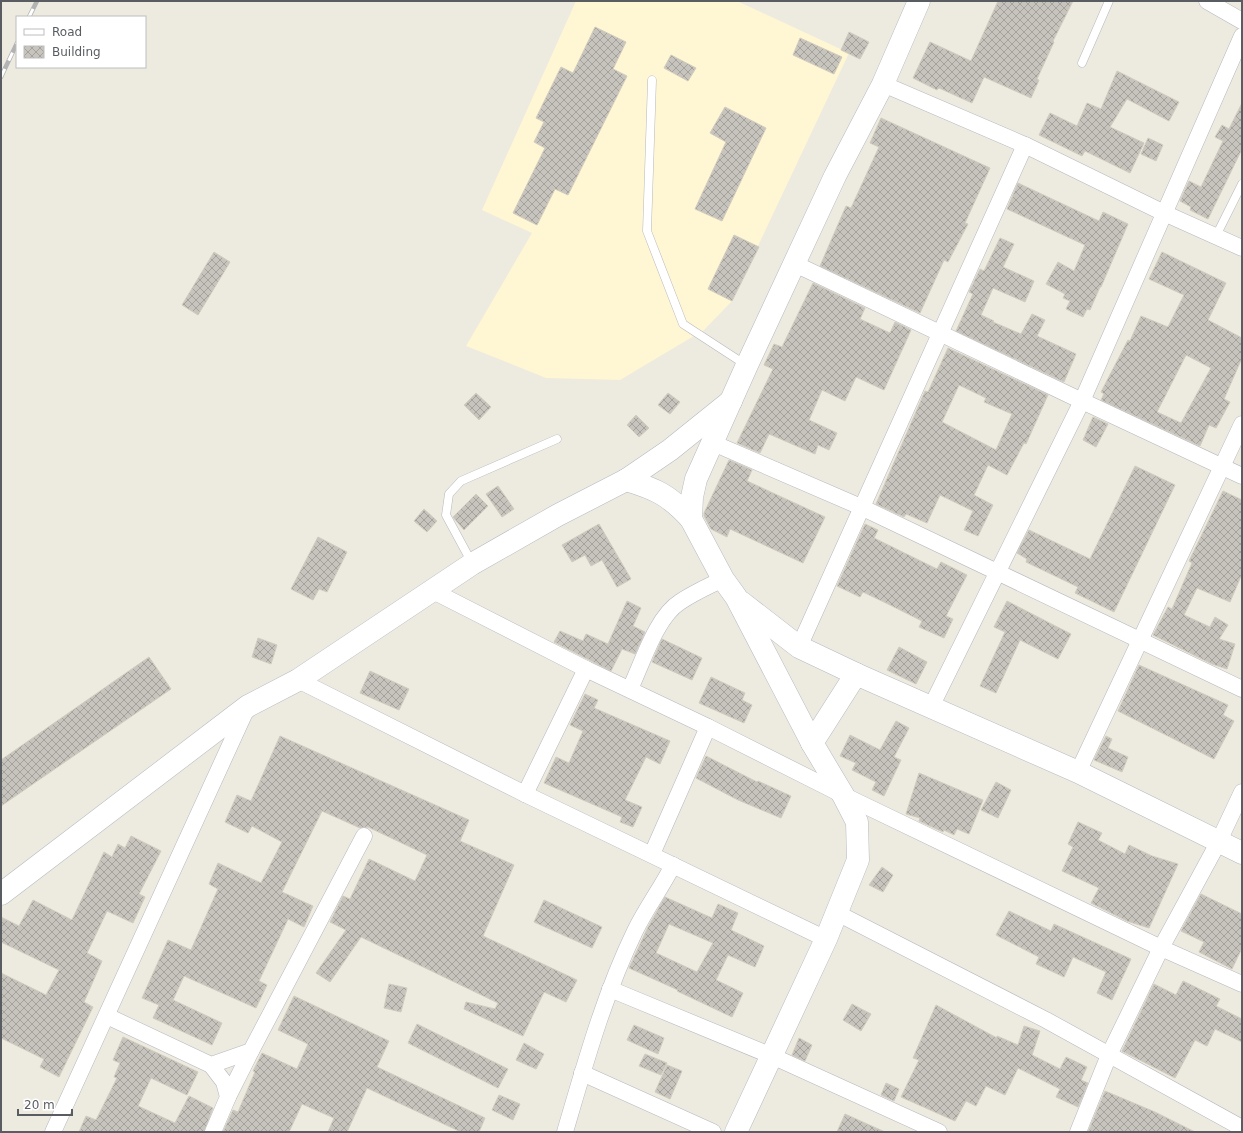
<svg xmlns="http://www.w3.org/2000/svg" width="1243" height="1133" viewBox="0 0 1243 1133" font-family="'DejaVu Sans',sans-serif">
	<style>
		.commercial { fill: #fff6d3 }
		.building { fill: url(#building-cross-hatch); stroke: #d1ccbe; fill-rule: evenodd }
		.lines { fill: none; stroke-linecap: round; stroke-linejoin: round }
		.service-casing { stroke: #b6b8be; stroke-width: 9 }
		.minor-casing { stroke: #b6b8be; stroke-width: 17 }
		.secondary-casing { stroke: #b6bac0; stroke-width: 23 }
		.service { stroke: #fff; stroke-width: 8 }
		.minor { stroke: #fff; stroke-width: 16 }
		.secondary { stroke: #fff; stroke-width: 22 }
		.rail-casing { stroke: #b2b3b3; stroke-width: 4.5 }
		.rail { stroke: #fff; stroke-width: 3; stroke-dasharray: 9; stroke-linecap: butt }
	</style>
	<defs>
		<pattern id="building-cross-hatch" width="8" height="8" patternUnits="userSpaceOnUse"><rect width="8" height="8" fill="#c7c4bd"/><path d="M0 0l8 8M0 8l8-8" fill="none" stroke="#a5a29d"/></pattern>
	</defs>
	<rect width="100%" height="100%" fill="#edeae0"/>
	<path class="commercial" d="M576,1h161l112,52 -117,248 -28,29 -84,50 -74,-2 -80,-32 66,-113 -50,-23z"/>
	<g class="building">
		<path d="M998,1h75l-20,40 1,1 -17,37 2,1 -8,18 -47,-21 -12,26 -33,-15 -2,2 -24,-12 17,-36 41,19z"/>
		<path d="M595,27l31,15 -13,27 14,7 -59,119 -13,-6 -18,36 -24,-12 32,-65 -11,-6 10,-20 -8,-4 25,-51 12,6z"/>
		<path d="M849,32l20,10 -9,17 -19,-9z"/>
		<path d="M800,38l42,19 -8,17 -41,-19z"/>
		<path d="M671,55l25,13 -8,13 -24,-13z"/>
		<path d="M1117,71l62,31 -10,19 -42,-22 -17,28 34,16 -14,30 -45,-22 -3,5 -43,-21 11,-22 27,13 10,-23 14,6z"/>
		<path d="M1242,103v46l-34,70 -18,-9 1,-3 -11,-6 9,-20 12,6 22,-46 -8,-4 7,-12 7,4z"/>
		<path d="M725,107l41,21 -44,93 -27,-12 31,-67 -16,-9z"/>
		<path d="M881,118l109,50 -25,55 3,1 -20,38 -4,-2 -24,53 -100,-47 26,-60 5,2 28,-61 -9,-4z"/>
		<path d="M1148,138l15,7 -7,16 -15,-7z"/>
		<path d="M1018,183l81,38 4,-9 25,12 -27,63h-1l-10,23 -3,-1 -4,8 -17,-8 4,-8 -7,-3 2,-4 -19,-10 12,-22 16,9 11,-26 -78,-36z"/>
		<path d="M734,235l25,12 -27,54 -24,-12z"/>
		<path d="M1000,238l14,6 -11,23 31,14 -9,21 -32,-14 -12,27 13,6 -1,1 28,12 11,-20 13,6 -8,16 39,18 -12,28 -108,-51 17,-37 -4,-2 11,-23 4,2z"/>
		<path d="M214,252l16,10 -32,53 -16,-10z"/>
		<path d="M1162,252l64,31 -18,37 34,18v20l-18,41 6,3 -14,26 -7,-3 -9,21 -99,-46 3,-6 -3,-2 27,-52 2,1 11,-25 27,11 16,-32 -35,-16zM1186,355l25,13 -30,55 -24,-11z"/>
		<path d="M813,283l52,25 -5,11 30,14 5,-11 16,8 -27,60 -28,-13 -11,24 -23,-11 -13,30 28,13 -8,17 -11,-5 -3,9 -46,-20 -9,19 -23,-10 36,-74 -9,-4 10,-21 8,3z"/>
		<path d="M948,348l100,47 -22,49 -2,-1 -17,32 -19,-10 -14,30 19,10 -15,31 -14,-6 9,-19 -33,-16 -13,28 -21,-9 -2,3 -28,-13 49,-113 3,1zM959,385l27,13 -2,4 28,12 -16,36 -54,-28z"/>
		<path d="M476,393l15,14 -12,13 -15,-15z"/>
		<path d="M668,393l12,9 -10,12 -12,-9z"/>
		<path d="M636,415l13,13 -10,9 -12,-12z"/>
		<path d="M1093,417l15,7 -12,23 -13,-7z"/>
		<path d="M729,460l23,10 -5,11 78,36 -22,46 -73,-34 -3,8 -16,-8 -7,-13v-3z"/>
		<path d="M1135,466l40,19 -61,127 -39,-19 3,-6 -52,-25 1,-3 -10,-6 12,-23 61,29z"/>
		<path d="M498,486l16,23 -12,8 -16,-23z"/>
		<path d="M1223,491l19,9v74l-12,28 -33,-14 -13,27 26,12 5,-10 13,8 -9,14 16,5 -8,25 -15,-5 -59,-29 15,-28 4,2 20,-46 -3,-2z"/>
		<path d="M476,494l12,12 -24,24 -11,-13z"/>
		<path d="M424,509l13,12 -10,11 -13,-11z"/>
		<path d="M599,524l32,55 -14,8 -15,-27 -11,6 -6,-11 -13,7 -10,-17z"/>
		<path d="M865,524l13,6 -4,8 63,31 4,-7 26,13 -21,41 7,3 -9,19 -25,-11 3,-6 -34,-17 -25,-12 -3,5 -23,-11z"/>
		<path d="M318,537l29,15 -20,40 -8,-3 -6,11 -22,-11z"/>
		<path d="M627,601l14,7 -8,18 12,6 -10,22 -13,-5 -11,22 -57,-29 6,-11 23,10 3,-7 22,10z"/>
		<path d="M1007,601l64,33 -13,25 -38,-19 -24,53 -16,-7 25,-54 -11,-5z"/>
		<path d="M258,638l19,7 -6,19 -19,-7z"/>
		<path d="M662,639l40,19 -10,22 -40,-18z"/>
		<path d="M899,647l28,15 -11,22 -29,-14z"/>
		<path d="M149,657l22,32 -170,117v-46z"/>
		<path d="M1139,665l89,40 -5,10 11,6 -20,38 -96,-48z"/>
		<path d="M370,671l39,18 -10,21 -39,-17z"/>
		<path d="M711,677l34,16 -3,7 10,5 -8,18 -45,-20z"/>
		<path d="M585,694l13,6 -4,8 76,33 -10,23 -14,-7 -21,43 17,7 -9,20 -13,-5 2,-5 -78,-34 12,-26 13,6 14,-32 -13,-6z"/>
		<path d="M896,721l13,7 -15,29 7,3 -17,36 -12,-6 4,-8 -24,-12 4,-7 -16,-7 10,-21 30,15z"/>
		<path d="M280,736l189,84 -9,21 54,24 -31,71 94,44 -11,22 -22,-10 -21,44 -59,-27 2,-7 29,7 3,-6 -137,-66 -31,45 -14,-9 30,-43 -16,-8 13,-26 7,3 19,-40 46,22 12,-26 -59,-28 -8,1 -38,-17 -40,81 31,14 -9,21 -16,-8 -29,62 8,4 -11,23 -72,-32 -11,24 49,23 -10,22 -59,-27 6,-13 -17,-7 26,-58 23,10 27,-61 -9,-5 9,-21 43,20 21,-41 -30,-16 -4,7 -23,-11 12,-27 14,6z"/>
		<path d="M1106,736l6,3 -4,9 20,9 -6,15 -28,-12z"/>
		<path d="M706,756l51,26 1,-1 33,15 -10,22 -43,-18 -42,-22z"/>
		<path d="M919,773l64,27 -14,34 -12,-5 -3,6 -10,-5 -1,2 -24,-11 1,-3 -14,-4z"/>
		<path d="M996,782l15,8 -13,28 -17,-8z"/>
		<path d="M1078,822l24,11 -4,7 27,14 4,-9 23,11 26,8 -29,64 -22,-7 -36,-18 8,-15 -37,-17 11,-24 -5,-3z"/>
		<path d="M131,836l30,15 -22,43 6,3 -12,26 -26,-12 -20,42 15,8 -18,41 9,5 -34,70 -19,-10 4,-8 -43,-21v-65l45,22 13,-25 -58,-28v-25l18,9 14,-26 39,20 32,-68 8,5 6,-13 7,4z"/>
		<path d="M882,867l11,8 -10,17 -14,-7z"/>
		<path d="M1201,894l41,20v34l-10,21 -33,-17 5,-10 -23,-11z"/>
		<path d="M665,897l47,21 6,-14 20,9 -7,17 33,16 -9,21 -27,-12 -12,25 27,13 -11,24 -55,-26 1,-1 -49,-22 19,-41zM669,924l44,19 -16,29 -41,-19z"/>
		<path d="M544,900l58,27 -10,21 -58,-26z"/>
		<path d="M1009,911l42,20 3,-7 77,35 -19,41 -15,-7 9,-21 -33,-15 -9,20 -28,-13 3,-7 -43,-22z"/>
		<path d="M1183,981l37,18 -4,7 26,13v23l-27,-13 -8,17 -12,-6 -20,38 -53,-27 32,-67 22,11z"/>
		<path d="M389,984l18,4 -6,24 -17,-4z"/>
		<path d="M294,996l95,45 -12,26 108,51 -6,14h-18l-94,-44 -20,44h-19l6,-14 -32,-14 -13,28h-66l10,-22 5,2 17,-40 -2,-1 9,-18 35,16 11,-25 -30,-14z"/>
		<path d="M852,1004l19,10 -10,17 -18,-11z"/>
		<path d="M936,1005l61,33v-2l21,9 6,-19 16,5 -8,24 28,14 6,-12 21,10 -6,13 7,3 -10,24 -22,-10 4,-8 -42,-21 -13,27 -19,-9 -10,20 -10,-5 -11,20 -54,-24 18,-37 -6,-2z"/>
		<path d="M417,1024l91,45 -10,19 -90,-45z"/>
		<path d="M634,1025l30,13 -6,16 -31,-14z"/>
		<path d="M123,1037l75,35 -11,23 -36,-17 -13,28 37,17 14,-27 24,12 -9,24h-125l7,-16 10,4 21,-42 -3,-1 6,-14 -7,-3z"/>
		<path d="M799,1038l13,7 -7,16 -13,-6z"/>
		<path d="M524,1043l20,11 -8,15 -20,-9z"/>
		<path d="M645,1054l22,9 -6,12 -22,-9z"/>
		<path d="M667,1065l15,6 -12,28 -15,-7z"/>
		<path d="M886,1083l13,6 -5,12 -13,-6z"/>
		<path d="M1105,1091l50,21 40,20h-107z"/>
		<path d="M499,1095l21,9 -7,16 -21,-10z"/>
		<path d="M845,1114l40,18h-48z"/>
	</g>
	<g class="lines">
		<g class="service-casing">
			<g id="service">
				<path d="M1082,63l27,-62"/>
				<path d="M652,80l-5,151 36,93 63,41"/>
				<path d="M1216,236l26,-52"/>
				<path d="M472,563l-26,-48 3,-21 12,-13 96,-42"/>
			</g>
		</g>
		<g class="minor-casing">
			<g id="minor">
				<path d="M1207,1l35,20"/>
				<path d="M883,84l142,61 139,68 78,35"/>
				<path d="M795,264l287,137 160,75"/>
				<path d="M713,443l148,64 381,182"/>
				<path d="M433,591l153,78 122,58 135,68 318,153 81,36"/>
				<path d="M799,647l226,-502"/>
				<path d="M298,680l227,114 301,145"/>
				<path d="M630,689c12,-25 26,-72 50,-87 13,-9 29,-16 43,-23"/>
				<path d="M931,707l151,-306 160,-365"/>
				<path d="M1078,772l164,-348"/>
				<path d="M525,794l61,-125"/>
				<path d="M652,854l56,-127"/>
				<path d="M837,913l209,107 196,108"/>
				<path d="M610,989l162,67 167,76"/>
				<path d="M107,1016l104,49 40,-14 113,-215"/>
				<path d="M211,1065l13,17 4,15 -15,35"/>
				<path d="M582,1073l131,59"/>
				<path d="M228,1097l23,-46"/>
				<path d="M53,1132l194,-424"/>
				<path d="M565,1132c20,-68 39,-137 70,-201 11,-23 27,-44 38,-66"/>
				<path d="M1078,1132l31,-77 52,-107 57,-105 24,-51"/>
			</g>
		</g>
		<g class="secondary-casing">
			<g id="secondary">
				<path d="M626,480c30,9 43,15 65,39"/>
				<path d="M741,602l58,45 57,27"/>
				<path d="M812,743l-76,-146 -13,-18 -32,-60 1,-22 4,-18 51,-114 88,-189 48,-92 36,-83"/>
				<path d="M1,894l247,-188 50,-26 174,-116 86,-49 68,-35 44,-30 61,-49"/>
				<path d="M736,1132l90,-193 32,-79 -1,-38 -14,-27 -31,-52 44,-69 222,98 164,81"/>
			</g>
		</g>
		<use href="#service" class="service"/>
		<use href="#minor" class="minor"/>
		<use href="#secondary" class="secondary"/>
		<g class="rail-casing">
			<g id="rail">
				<path d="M29,17l8,-16"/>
				<path d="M1,77l16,-34"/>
			</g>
		</g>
		<use href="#rail" class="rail"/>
	</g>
	<rect width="1243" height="1133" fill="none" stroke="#595d62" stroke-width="4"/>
	<rect x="16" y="16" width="130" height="52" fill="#ffffff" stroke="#bdbec0"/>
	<rect x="24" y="29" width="20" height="6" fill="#ffffff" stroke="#bdbec0"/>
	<text x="52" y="36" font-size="12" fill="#595d62">Road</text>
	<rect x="24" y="46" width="20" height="12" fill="url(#building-cross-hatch)" stroke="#bdbec0"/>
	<text x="52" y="56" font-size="12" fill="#595d62">Building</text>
	<path d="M18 1109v6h54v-6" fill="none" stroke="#595d62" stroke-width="2"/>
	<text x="24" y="1109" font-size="12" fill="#595d62" stroke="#ffffff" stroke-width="3" paint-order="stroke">20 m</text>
</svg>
